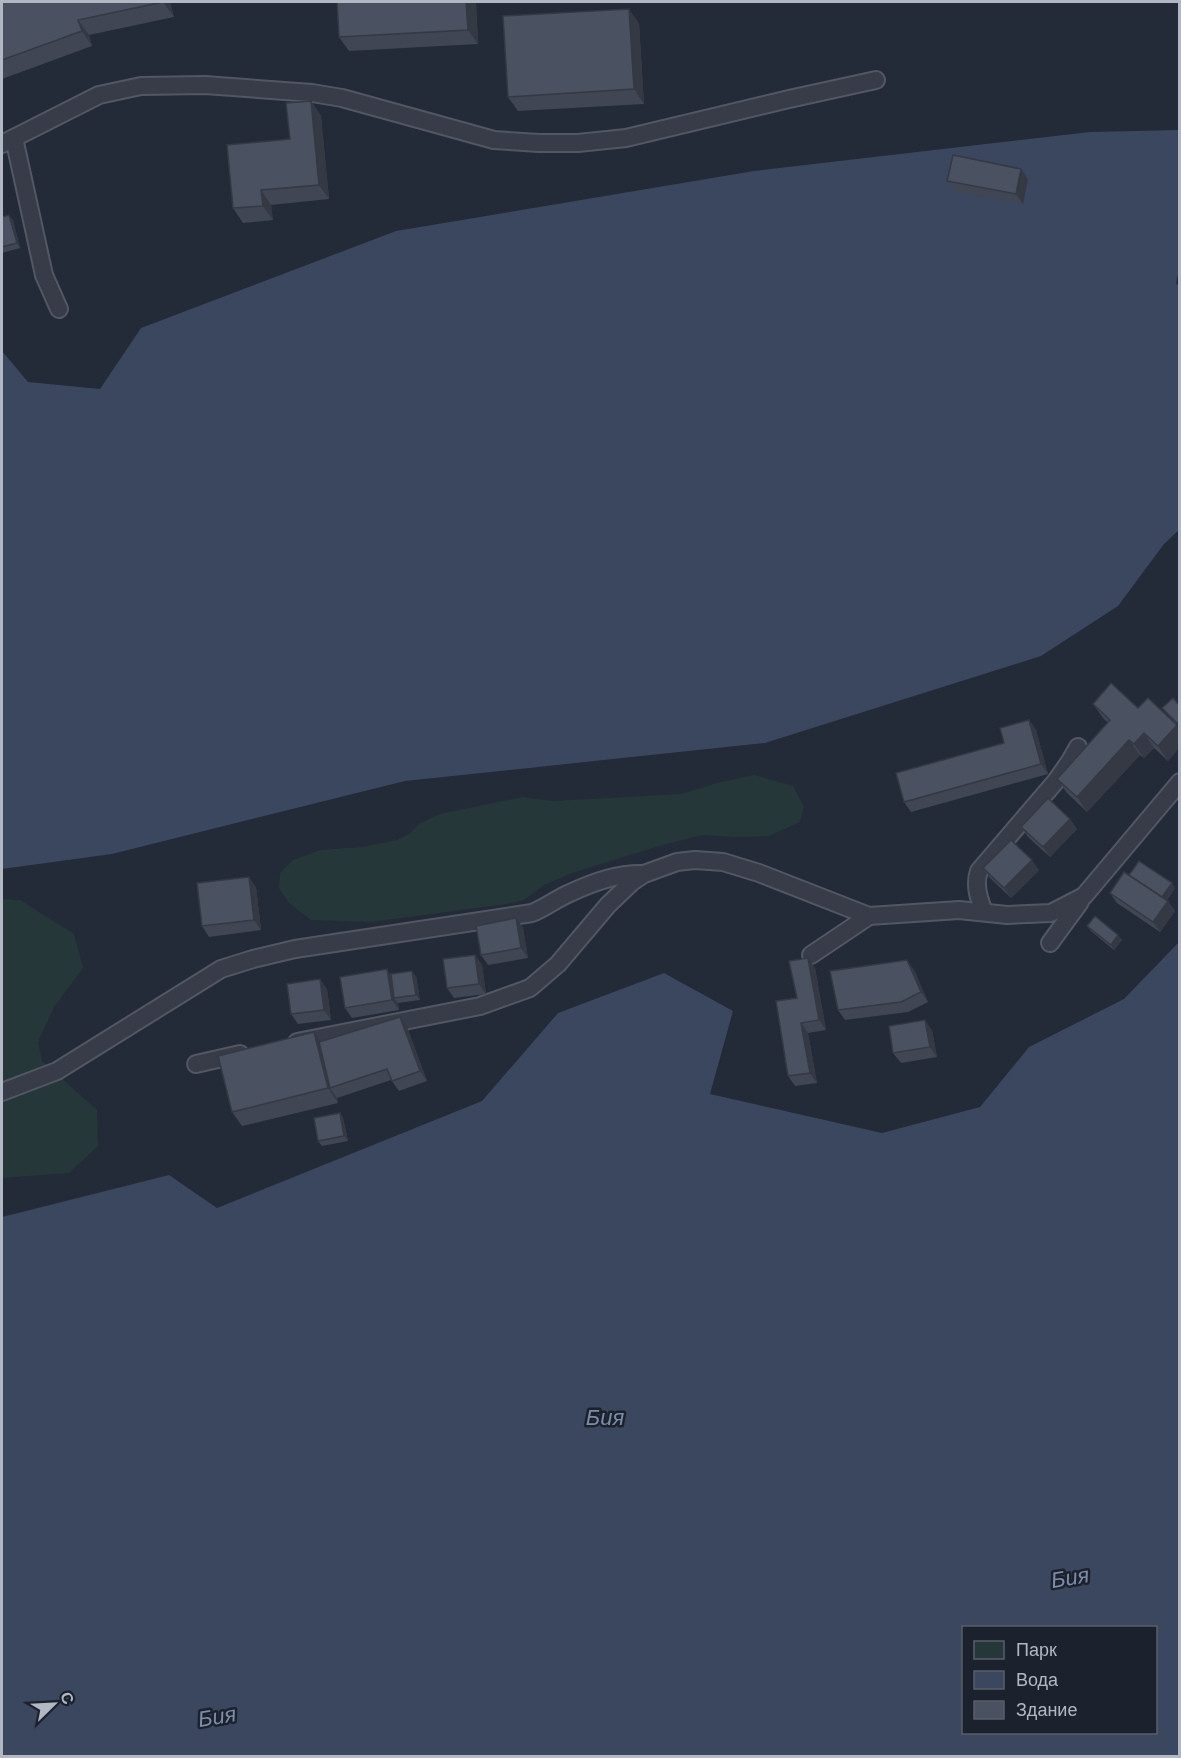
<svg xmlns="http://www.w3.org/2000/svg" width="1181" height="1758" viewBox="0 0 1181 1758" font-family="Helvetica,sans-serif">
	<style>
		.green { fill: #26373a }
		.water { fill: #3a475f; fill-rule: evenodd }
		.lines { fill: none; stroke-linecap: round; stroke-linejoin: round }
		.service-casing { stroke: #525763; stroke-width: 20 }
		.service { stroke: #373c48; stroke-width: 16 }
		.wall { fill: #404653 }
		.shaded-wall { fill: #343944 }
		.building { fill: #4a5161; stroke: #343944; stroke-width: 1.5 }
		.labels { text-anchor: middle; stroke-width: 5; stroke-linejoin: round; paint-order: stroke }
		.water-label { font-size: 22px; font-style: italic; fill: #7c8caa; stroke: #1c222d }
	</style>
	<rect width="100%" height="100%" fill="#232a38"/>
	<g class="green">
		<path d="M754,775l39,11 11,21 -4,15 -31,14 -35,1 -32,-2 -43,11 -84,26 -31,13 -20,15 -17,4 -136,18 -60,-2 -22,-17 -10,-15 1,-15 13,-13 27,-10 42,-3 35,-7 12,-6 11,-11 20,-9 82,-17 32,4 127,-7 36,-11z"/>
		<path d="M2,899l18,1 54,34 9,34 -29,39 -16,35 4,19 55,49 1,36 -29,27 -67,5z"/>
	</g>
	<g class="water">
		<path d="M1179,130l1,135 -4,18 4,5 -1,242 -15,14 -46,62 -77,50 -276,87 -360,38 -293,73 -110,15v-518l26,31 72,7 41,-61 255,-97 358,-60 336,-39z"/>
		<path d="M1179,942v814h-1177v-539l167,-42 48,33 265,-107 76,-88 106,-40 69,38 -23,83 172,39 98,-26 49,-60 95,-48zM964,1628h192v104h-192z"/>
	</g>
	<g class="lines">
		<g class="service-casing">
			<g id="service">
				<path d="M14,138l30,137 15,34"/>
				<path d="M2,144l97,-49 42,-9 64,-1 107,8 30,5 152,42 45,3h39l48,-5 163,-39 87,-19"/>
				<path d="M984,912c-5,-13 -10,-27 -5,-41l77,-90 14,-20 8,-14"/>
				<path d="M1050,943l30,-41"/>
				<path d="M811,955l58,-39"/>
				<path d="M297,1042l183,-36 50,-18 28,-24 50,-59 24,-23 12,-8 33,-12 18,-2 28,2 36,11 110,43 90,-6 48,5 44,-2 33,-17 96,-114"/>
				<path d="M196,1064l44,-10"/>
				<path d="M2,1092l55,-21 164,-102 32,-10 42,-10 237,-36c13,-5 24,-14 38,-20 23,-11 48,-20 73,-19"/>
			</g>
		</g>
		<use href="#service" class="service"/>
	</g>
	<g class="wall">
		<path d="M2,2h168l4,15 -85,18 3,11 -90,33z"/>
		<path d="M476,2l2,42 -129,7 -10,-14z"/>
		<path d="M639,23l5,81 -126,7 -10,-14z"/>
		<path d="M311,101l10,15 8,83 -58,6 2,15 -30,3 -10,-15 57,-69z"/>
		<path d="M1028,179l-5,25 -69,-13 -7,-10z"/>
		<path d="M2,217l11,3 7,28 -18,5z"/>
		<path d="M1093,704l45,4 38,16 -14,-16 17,-3v22l-1,-2 1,3v20l-11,13 -14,-13 -10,10 -4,-3 -53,57 -20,-19 -10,-14 51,-56 -5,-5z"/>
		<path d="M1029,720l7,10 12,44 -137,38 -7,-10 100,-59z"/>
		<path d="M1070,819l7,10 -27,28 -22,-20 -7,-10z"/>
		<path d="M983,868l56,2 -28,28 -21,-20z"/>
		<path d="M1129,875l46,13 -8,12 8,11 -15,21 -43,-29 -7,-10z"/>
		<path d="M256,887l5,43 -52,7 -7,-11z"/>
		<path d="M516,918l7,10 5,30 -40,7 -7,-10z"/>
		<path d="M1087,926l31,9 4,5 -8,10 -23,-19z"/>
		<path d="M475,955l7,10 4,29 -32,4 -7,-10z"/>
		<path d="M815,968l11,62 -18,3 9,50 -22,3 -7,-10 9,-78z"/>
		<path d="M914,970l14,32 -20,10 -63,8 -7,-10z"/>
		<path d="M416,976l4,24 -22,3 1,7 -47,8 -7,-10z"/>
		<path d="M327,989l4,31 -33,4 -7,-10z"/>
		<path d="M407,1027l20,54 -28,10 -8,-11 -54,18 1,5 -96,23 -10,-14 89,-70z"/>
		<path d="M932,1030l5,27 -36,6 -8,-10z"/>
		<path d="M340,1113l3,5 5,23 -26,5 -4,-5z"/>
	</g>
	<g class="shaded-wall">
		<path d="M163,2h7l4,15z"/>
		<path d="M466,2h10l2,42 -10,-14z"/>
		<path d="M629,9l10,14 5,81 -10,-15z"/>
		<path d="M78,20l11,15 3,11 -10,-15z"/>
		<path d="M311,101l10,15 8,83 -10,-14z"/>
		<path d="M1021,169l7,10 -5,25 -7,-10z"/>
		<path d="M261,190l10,15 2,15 -10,-14z"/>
		<path d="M9,215l4,5 7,28 -3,-5z"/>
		<path d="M1029,720l7,10 12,44 -7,-10z"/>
		<path d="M1177,725l2,3v20l-11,13 -10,-15z"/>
		<path d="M1144,733l10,15 -10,10 -10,-14z"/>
		<path d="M1129,740l11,15 -53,57 -10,-15z"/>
		<path d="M1070,819l7,10 -27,28 -7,-10z"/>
		<path d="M1032,860l7,10 -28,28 -7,-10z"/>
		<path d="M249,877l7,10 5,43 -7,-10z"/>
		<path d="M1172,883l3,5 -10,16 -4,-5z"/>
		<path d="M1168,901l7,10 -15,21 -7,-10z"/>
		<path d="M516,918l7,10 5,30 -7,-10z"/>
		<path d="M1118,935l4,5 -8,10 -3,-5z"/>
		<path d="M475,955l7,10 4,29 -7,-10z"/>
		<path d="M808,958l7,10 11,62 -7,-10z"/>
		<path d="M907,960l7,10 14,32 -7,-10z"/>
		<path d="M387,969l7,10v19l4,5 1,7 -7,-10z"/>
		<path d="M412,971l4,5 4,24 -4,-5z"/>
		<path d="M320,979l7,10 4,31 -7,-10z"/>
		<path d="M400,1017l7,10 20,54 -7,-10z"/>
		<path d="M925,1020l7,10 5,27 -7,-10z"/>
		<path d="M801,1023l7,10 9,50 -7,-10z"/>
		<path d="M314,1032l10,15 6,41 7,10 1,5 -10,-15z"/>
		<path d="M340,1113l3,5 5,23 -4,-5z"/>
	</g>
	<g class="building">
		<path d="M2,2h161l-85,18 4,11 -80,29z"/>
		<path d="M337,2h129l2,28 -129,7z"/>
		<path d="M629,9l5,80 -126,8 -5,-81z"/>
		<path d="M311,101l8,84 -58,5 2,16 -30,2 -6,-63 63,-6 -4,-36z"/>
		<path d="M953,155l68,14 -5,25 -69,-13z"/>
		<path d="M9,215l8,28 -15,4v-30z"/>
		<path d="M1111,683l27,25 10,-10 29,27 -19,21 -14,-13 -10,11 -5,-4 -52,57 -20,-18 53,-59 -17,-16z"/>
		<path d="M1173,698l6,7v20l-17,-17z"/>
		<path d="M1029,720l12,44 -137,38 -8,-29 108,-30 -4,-15z"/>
		<path d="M1048,798l22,21 -27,28 -22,-20z"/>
		<path d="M1011,840l21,20 -28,28 -21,-20z"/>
		<path d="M1139,861l33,22 -10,14 -33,-22z"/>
		<path d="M1124,872l44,29 -15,21 -43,-29z"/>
		<path d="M249,877l5,43 -52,6 -5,-43z"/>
		<path d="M1095,916l23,19 -7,10 -24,-19z"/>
		<path d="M516,918l5,30 -40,7 -5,-29z"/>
		<path d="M475,955l4,29 -32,4 -4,-29z"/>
		<path d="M808,958l11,62 -18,3 9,50 -22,3 -12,-75 21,-3 -8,-37z"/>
		<path d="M907,960l14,32 -20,10 -63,8 -8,-39z"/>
		<path d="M387,969l5,31 -47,8 -5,-31z"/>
		<path d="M412,971l4,24 -22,3 -3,-24z"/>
		<path d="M320,979l4,31 -33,4 -4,-30z"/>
		<path d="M400,1017l20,54 -28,10 -5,-12 -57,19 -11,-46z"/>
		<path d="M925,1020l5,27 -37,6 -4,-27z"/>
		<path d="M314,1032l14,56 -96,24 -14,-56z"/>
		<path d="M340,1113l4,23 -26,5 -4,-23z"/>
	</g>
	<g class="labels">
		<g class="water-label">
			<text x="605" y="1425">Бия</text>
			<text transform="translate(1070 1577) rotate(-9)" y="8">Бия</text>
			<text transform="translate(217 1716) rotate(-9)" y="8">Бия</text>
		</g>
	</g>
	<rect width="1181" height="1758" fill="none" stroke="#b2b7c4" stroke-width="6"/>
	<rect x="962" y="1626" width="195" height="108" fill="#1c222d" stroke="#585e69" stroke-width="1.5"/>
	<rect x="974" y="1641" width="30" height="18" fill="#26373a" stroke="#585e69" stroke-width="1.5"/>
	<text x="1016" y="1656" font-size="18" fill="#b2b7c4">Парк</text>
	<rect x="974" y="1671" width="30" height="18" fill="#3a475f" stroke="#585e69" stroke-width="1.5"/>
	<text x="1016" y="1686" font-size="18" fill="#b2b7c4">Вода</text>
	<rect x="974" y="1701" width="30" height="18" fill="#4a5161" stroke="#585e69" stroke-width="1.5"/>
	<text x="1016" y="1716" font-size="18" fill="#b2b7c4">Здание</text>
	<g transform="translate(54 1704) rotate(66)" stroke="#1c222d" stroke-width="4.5" paint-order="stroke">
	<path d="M0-4.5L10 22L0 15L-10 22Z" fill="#b2b7c4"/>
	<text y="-9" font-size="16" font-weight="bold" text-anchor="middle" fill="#b2b7c4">С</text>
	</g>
</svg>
